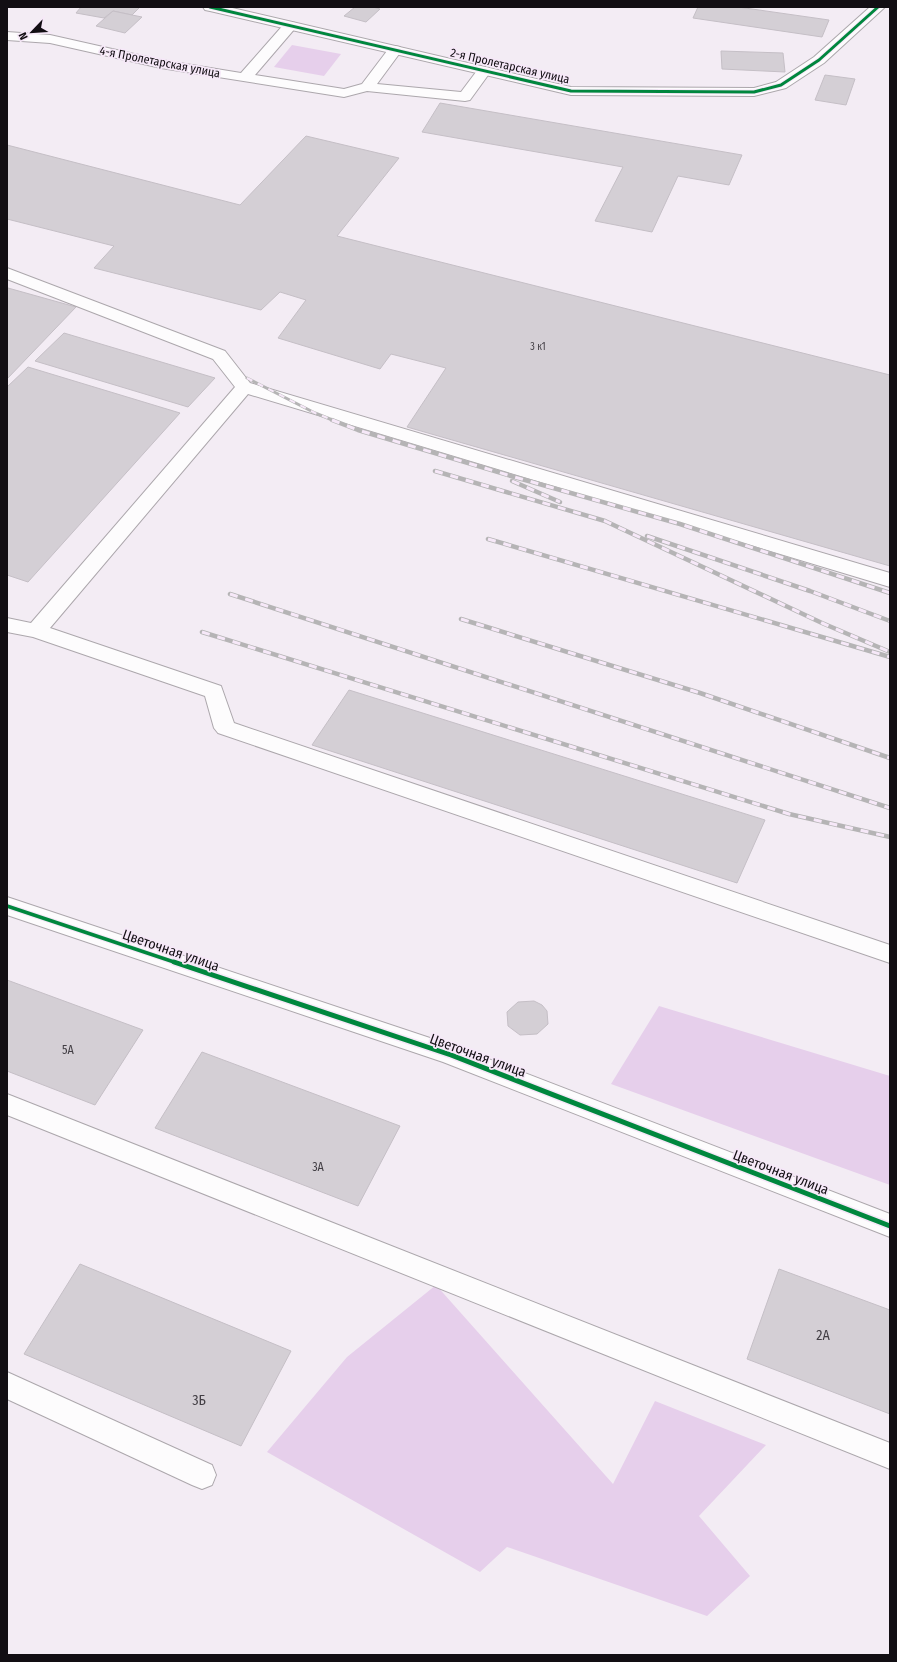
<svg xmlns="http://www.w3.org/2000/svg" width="897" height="1662" viewBox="0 0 897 1662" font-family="'Fira Sans Condensed',sans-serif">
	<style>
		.green { fill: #e6cfeb }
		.building { fill: #d4cfd5; stroke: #c5bfc6 }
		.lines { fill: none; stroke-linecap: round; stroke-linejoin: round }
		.service-casing { stroke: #aca7ac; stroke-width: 2 }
		.minor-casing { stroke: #aca7ac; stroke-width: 2 }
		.service { fill: #fdfcfd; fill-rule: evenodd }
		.minor { fill: #fdfcfd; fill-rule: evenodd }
		.rail-far1-casing { stroke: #b5b4b5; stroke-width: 3 }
		.rail-casing { stroke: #b5b4b5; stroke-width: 4.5 }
		.rail-far1 { stroke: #f6e8f8; stroke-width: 2; stroke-dasharray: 6; stroke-linecap: butt }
		.rail { stroke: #f6e8f8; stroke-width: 3; stroke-dasharray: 8; stroke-linecap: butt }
		.cycleway-far2-casing { stroke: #f6e8f8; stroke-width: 5 }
		.cycleway-far1-casing { stroke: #f6e8f8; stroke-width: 6 }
		.cycleway-casing { stroke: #f6e8f8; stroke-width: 8 }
		.cycleway-far2 { stroke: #00873e; stroke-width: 3 }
		.cycleway-far1 { stroke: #00873e; stroke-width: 3.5 }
		.cycleway { stroke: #00873e; stroke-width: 5 }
		.labels { text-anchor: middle; stroke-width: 3.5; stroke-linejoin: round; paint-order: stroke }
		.far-number-label { font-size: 10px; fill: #423e44 }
		.far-street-label { font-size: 12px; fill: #120e13; stroke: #f6e8f8 }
		.number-label { font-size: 12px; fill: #423e44 }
		.street-label { font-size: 14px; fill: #120e13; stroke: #f6e8f8 }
		.near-number-label { font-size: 14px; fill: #423e44 }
	</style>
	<rect width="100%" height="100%" fill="#f3ecf4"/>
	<g class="green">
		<path d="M292,45l49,9 -17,22 -50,-9z"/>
		<path d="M659,1006l231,70v109l-279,-101z"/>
		<path d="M436,1285l177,199 42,-83 111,44 -67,71 51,60 -43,40 -200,-69 -27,25 -213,-120 80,-95z"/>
	</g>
	<g class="building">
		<path d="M81,7h59l-8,8 -19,-4 -9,7 -28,-5z"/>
		<path d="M355,7h18l7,2 -14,13 -22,-6z"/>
		<path d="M698,7h40l91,13 -7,17 -129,-19z"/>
		<path d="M113,11l19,4 10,2 -17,16 -29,-7z"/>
		<path d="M721,51l62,2 2,19 -63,-3z"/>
		<path d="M825,75l30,4 -9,26 -31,-5z"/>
		<path d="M440,103l302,52 -13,30 -51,-9 -26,56 -57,-11 28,-54 -201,-35z"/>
		<path d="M306,136l93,22 -62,78 553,139v191l-483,-139 39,-59 -55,-14 -11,15 -102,-31 28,-38 -26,-8 -19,18 -167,-42 20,-22 -107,-27v-74l233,60z"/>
		<path d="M8,288l68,19 -69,72v-90z"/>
		<path d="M64,333l151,45 -27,29 -153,-46z"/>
		<path d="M28,367l152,46 -152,169 -21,-7v-188z"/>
		<path d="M349,690l416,130 -28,63 -425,-138z"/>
		<path d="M7,980l136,50 -48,75 -88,-34z"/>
		<path d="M534,1001l8,4 5,6 1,13 -11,10 -17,1 -12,-9 -1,-14 11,-10z"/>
		<path d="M202,1052l198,74 -42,80 -203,-78z"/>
		<path d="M80,1264l211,87 -50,95 -217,-92z"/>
		<path d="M779,1269l111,41v104l-143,-55z"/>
	</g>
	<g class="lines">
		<g class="service-casing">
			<g id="service">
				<path d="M290,22l5,1 2,3 -42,49 89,14 18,-5 28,-37 5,-1 5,1 2,3 -25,34 84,8 18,-24 5,-1 5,1 2,3 -21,29 -5,1 -98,-10 -23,6 -183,-29 -111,-25 -43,-3v-8l43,3 111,25 80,13 44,-50z"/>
				<path d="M7,268l218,83 25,32 640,190v14l-642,-193 -198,234 171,58 13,37 656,222v18l-672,-230 -4,-5 -9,-32 -172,-59 -26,-5v-14l24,5 204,-236 -22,-28 -206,-80z"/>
				<path d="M7,1094l883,349v26l-883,-354z"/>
				<path d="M7,1372l205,93 4,10 -4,10 -10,4 -10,-4 -185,-86z"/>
			</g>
		</g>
		<g class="minor-casing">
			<g id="minor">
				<path d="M203,7h25l343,80 183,1 22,-6 38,-25 56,-50h15l-61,56 -38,25 -32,8 -183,-1 -361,-84 -5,-1z"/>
				<path d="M7,897l453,151 430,166v23l-447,-175 -436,-147z"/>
			</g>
		</g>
		<use href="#service" class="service"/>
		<use href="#minor" class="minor"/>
		<g class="rail-far1-casing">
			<path id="rail-far1" d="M247,378l68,35 20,8"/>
		</g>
		<g class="rail-casing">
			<g id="rail">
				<path d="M332,420l26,10 153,46 169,48 210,69"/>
				<path d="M435,471l170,50 217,102 68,29"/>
				<path d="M512,481l48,21"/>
				<path d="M647,536l163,55 80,30"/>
				<path d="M488,539l402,118"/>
				<path d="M230,594l660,214"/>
				<path d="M461,619l239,74 190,65"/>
				<path d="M202,632l587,182 101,23"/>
			</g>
		</g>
		<use href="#rail-far1" class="rail-far1"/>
		<use href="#rail" class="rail"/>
		<g class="cycleway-far2-casing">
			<path id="cycleway-far2" d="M210,7l361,84 183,1 27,-7 38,-25 59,-53"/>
		</g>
		<g class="cycleway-far1-casing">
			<path id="cycleway-far1" d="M7,906l170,57"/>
		</g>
		<g class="cycleway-casing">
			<path id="cycleway" d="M174,962l277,93 439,171"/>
		</g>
		<use href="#cycleway-far2" class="cycleway-far2"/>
		<use href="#cycleway-far1" class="cycleway-far1"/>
		<use href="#cycleway" class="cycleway"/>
	</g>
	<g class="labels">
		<g class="far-number-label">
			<text x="538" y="350">3 к1</text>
		</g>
		<g class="far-street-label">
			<text transform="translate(160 62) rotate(11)" y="4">4-я Пролетарская улица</text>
			<text transform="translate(510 66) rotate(13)" y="4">2-я Пролетарская улица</text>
		</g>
		<g class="number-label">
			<text x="68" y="1054">5А</text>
			<text x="318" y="1171">3А</text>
		</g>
		<g class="street-label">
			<text transform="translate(171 950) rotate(19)" y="5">Цветочная улица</text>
			<text transform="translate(478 1055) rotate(20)" y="5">Цветочная улица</text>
			<text transform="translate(781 1172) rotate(21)" y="5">Цветочная улица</text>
		</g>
		<g class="near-number-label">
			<text x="823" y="1340">2А</text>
			<text x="199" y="1405">3Б</text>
		</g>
	</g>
	<rect width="897" height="1662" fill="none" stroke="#120e13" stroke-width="16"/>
	<g transform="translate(32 32) rotate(245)" stroke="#f6e8f8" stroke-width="3" paint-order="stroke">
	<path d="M0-3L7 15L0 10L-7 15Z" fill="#120e13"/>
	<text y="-6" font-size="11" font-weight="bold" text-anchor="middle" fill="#120e13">N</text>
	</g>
</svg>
